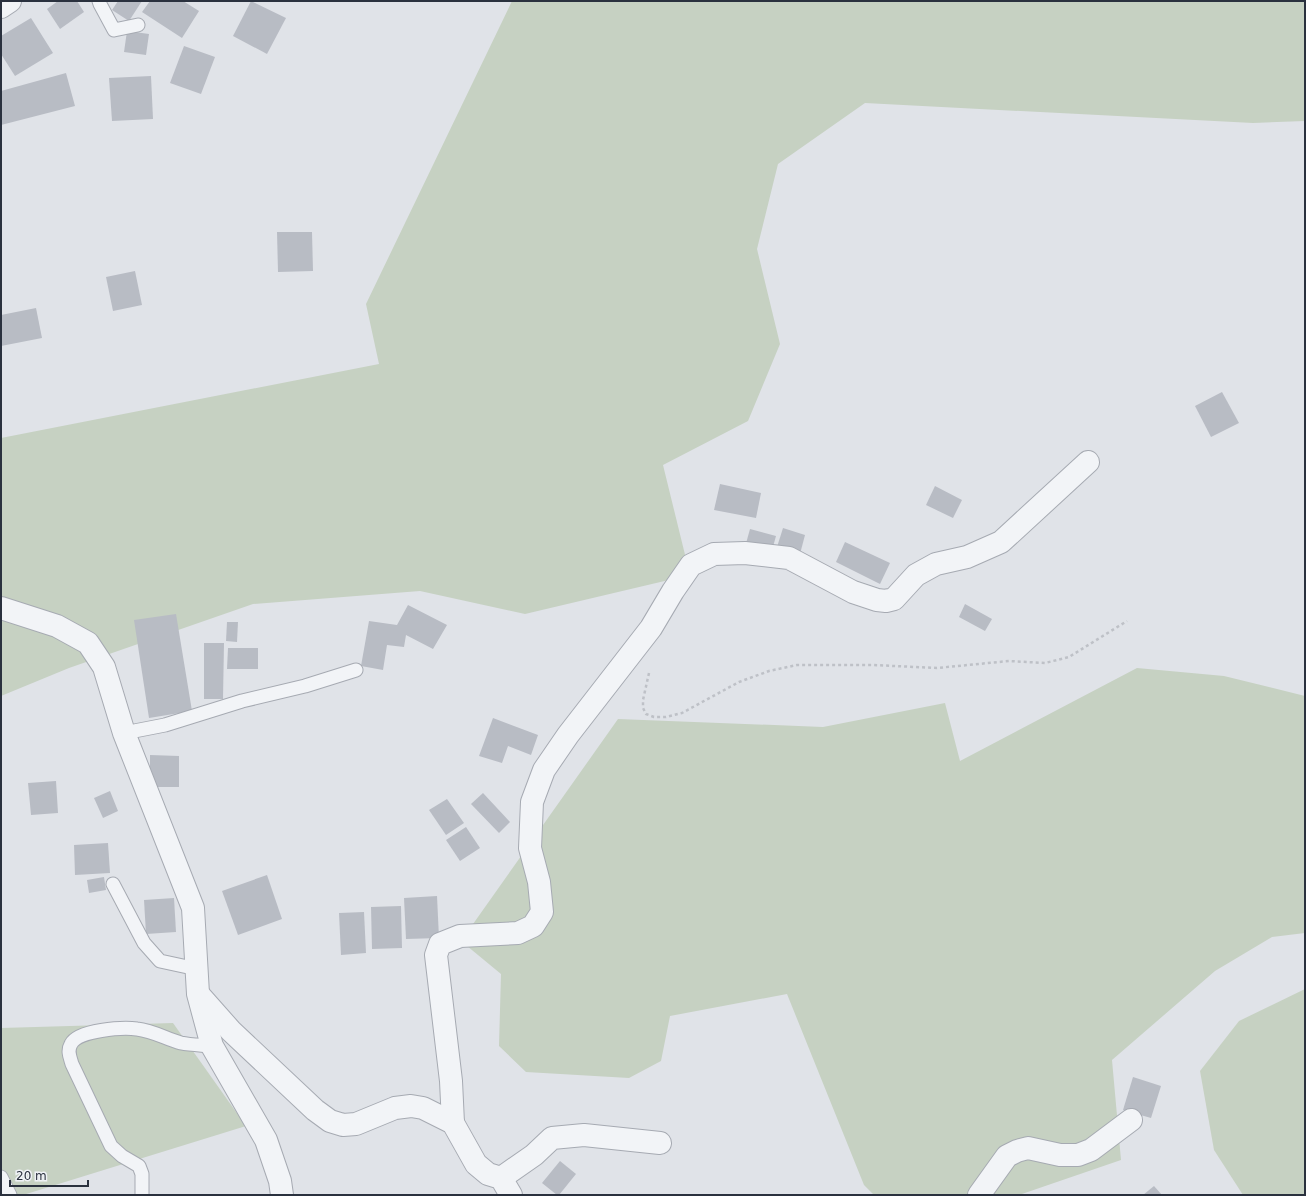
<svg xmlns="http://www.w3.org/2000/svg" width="1306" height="1196" viewBox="0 0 1306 1196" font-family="'DejaVu Sans',sans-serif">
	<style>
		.green { fill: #c6d1c2 }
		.building { fill: #b8bcc4 }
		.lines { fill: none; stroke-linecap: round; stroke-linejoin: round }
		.service-casing { stroke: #a6aab2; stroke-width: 15 }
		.minor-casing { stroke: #a6aab2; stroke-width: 24 }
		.tertiary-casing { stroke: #a6aab2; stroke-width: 24 }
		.path { stroke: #bec1c7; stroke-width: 2.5; stroke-dasharray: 3 3; stroke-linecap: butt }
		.service { stroke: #f2f4f7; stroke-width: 13 }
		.minor { stroke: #f2f4f7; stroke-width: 22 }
		.tertiary { stroke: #f2f4f7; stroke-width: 22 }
	</style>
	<rect width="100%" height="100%" fill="#e0e3e8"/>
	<g class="green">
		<path d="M512,1h793v120l-52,2 -388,-20 -87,61 -21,85 23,95 -32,77 -85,44 27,110 -165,39 -105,-23 -167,13 -184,64 -68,28v-258l378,-74 -13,-60z"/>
		<path d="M1137,668l87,8 81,20v237l-33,4 -57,34 -103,89 9,100 -102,35h-145l-10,-10 -77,-191 -117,22 -9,45 -32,17 -103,-6 -27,-26 2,-72 -40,-33 157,-222 205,8 122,-24 15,58z"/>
		<path d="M1305,989v206h-62l-29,-45 -14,-79 39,-50z"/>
		<path d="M173,1023l73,103 -223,69h-22v-167z"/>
	</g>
	<g class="building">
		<path d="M58,1h19l7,11 -24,17 -13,-20z"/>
		<path d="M118,1h24l-13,20 -17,-11z"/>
		<path d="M150,1h33l16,10 -17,27 -40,-26z"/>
		<path d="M251,1l35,17 -19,36 -34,-18z"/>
		<path d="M31,18l22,35 -38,23 -14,-22v-18z"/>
		<path d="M127,31l22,3 -3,21 -22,-3z"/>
		<path d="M184,46l31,11 -14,37 -31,-11z"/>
		<path d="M66,73l9,33 -74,19v-34z"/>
		<path d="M151,76l2,43 -41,2 -3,-43z"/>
		<path d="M277,232h35l1,39 -35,1z"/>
		<path d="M135,271l7,34 -29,6 -7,-34z"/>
		<path d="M36,308l6,30 -41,8v-31z"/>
		<path d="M1222,392l17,31 -28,14 -16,-31z"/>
		<path d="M720,484l41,9 -5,25 -42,-8z"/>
		<path d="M935,486l27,14 -9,18 -27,-13z"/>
		<path d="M783,528l22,7 -5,19 -23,-7z"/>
		<path d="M750,529l26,7 -5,18 -26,-7z"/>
		<path d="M845,542l45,21 -10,21 -44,-22z"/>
		<path d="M965,604l27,15 -7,12 -26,-14z"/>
		<path d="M408,605l39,20 -14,24 -27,-14 -2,12 -17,-2 -4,25 -22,-4 8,-45 28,4z"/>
		<path d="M176,614l16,97 -43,7 -15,-98z"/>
		<path d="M227,622h11l-1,20 -11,-1z"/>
		<path d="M204,643h20l-1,56h-19z"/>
		<path d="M228,648h30v21h-31z"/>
		<path d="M493,718l45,17 -7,20 -23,-9 -6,17 -23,-7z"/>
		<path d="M150,755l29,1v31h-29z"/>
		<path d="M56,781l2,32 -27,2 -3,-32z"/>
		<path d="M110,791l8,20 -15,7 -9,-20z"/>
		<path d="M483,793l27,29 -11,11 -28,-29z"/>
		<path d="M447,799l17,24 -18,12 -17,-25z"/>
		<path d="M466,827l14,21 -20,13 -14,-21z"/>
		<path d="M108,843l2,30 -35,2 -1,-30z"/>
		<path d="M267,875l15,44 -44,16 -16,-44z"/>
		<path d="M104,877l2,13 -17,3 -2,-13z"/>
		<path d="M437,896l2,42 -33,1 -2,-41z"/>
		<path d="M174,898l2,34 -30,2 -2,-34z"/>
		<path d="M401,906l1,42 -30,1 -1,-42z"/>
		<path d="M364,912l2,41 -25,2 -2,-42z"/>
		<path d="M1133,1077l28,9 -10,32 -28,-8z"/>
		<path d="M560,1161l16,13 -17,21h-2l-15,-12z"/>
		<path d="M1154,1186l8,9h-19z"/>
	</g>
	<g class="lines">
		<g class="service-casing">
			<g id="service">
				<path d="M99,1l1,3 14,26 24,-5"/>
				<path d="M124,733l41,-8 77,-24 63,-15 51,-16"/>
				<path d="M113,884l31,59 16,18 37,8"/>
				<path d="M1,1177l9,18"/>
				<path d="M142,1195v-21l-3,-8 -17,-10 -11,-10 -39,-82c-2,-7 -5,-13 -1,-20 7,-14 52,-17 66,-15 17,2 29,10 44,14 10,2 21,2 31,3"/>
			</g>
		</g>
		<g class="minor-casing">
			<g id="minor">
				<path d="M1,608l56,18 31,17 16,24 20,66 69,175 5,86 14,52 54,94 14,41 2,14"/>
				<path d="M200,996l31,35 84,79 15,11 13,4 13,-1 39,-16 16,-2 12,2 30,15 23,41 12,10 13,4 10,17"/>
				<path d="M453,1123l-2,-42 -15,-126 4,-11 20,-8 58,-3 15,-7 9,-14 -3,-30 -9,-34 2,-46 12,-32 24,-35 83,-107 22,-37 18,-26 23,-11 31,-1 44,5 64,34 24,8 9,1 8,-2 22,-24 20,-11 31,-7 34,-15 87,-80"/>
				<path d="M501,1178l33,-23 18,-17 32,-3 76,8"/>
				<path d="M979,1195l28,-39 10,-5 11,-3 32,7h18l13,-5 40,-30"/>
			</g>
		</g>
		<g class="tertiary-casing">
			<path id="tertiary" d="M1,7l9,-6"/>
		</g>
		<path class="path" d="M649,673l-6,27v8l3,6 8,3h12l16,-4 57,-31 30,-11 28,-6h76l64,3 72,-7 36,2 24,-6 58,-36"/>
		<use href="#service" class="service"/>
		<use href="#minor" class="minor"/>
		<use href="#tertiary" class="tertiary"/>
	</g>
	<rect width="1306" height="1196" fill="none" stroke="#2a313e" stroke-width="4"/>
	<path d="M10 1180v6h78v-6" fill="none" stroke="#2a313e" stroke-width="2"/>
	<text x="16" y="1180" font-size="12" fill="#2a313e" stroke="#eff2f6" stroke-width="3" paint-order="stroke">20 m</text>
</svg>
